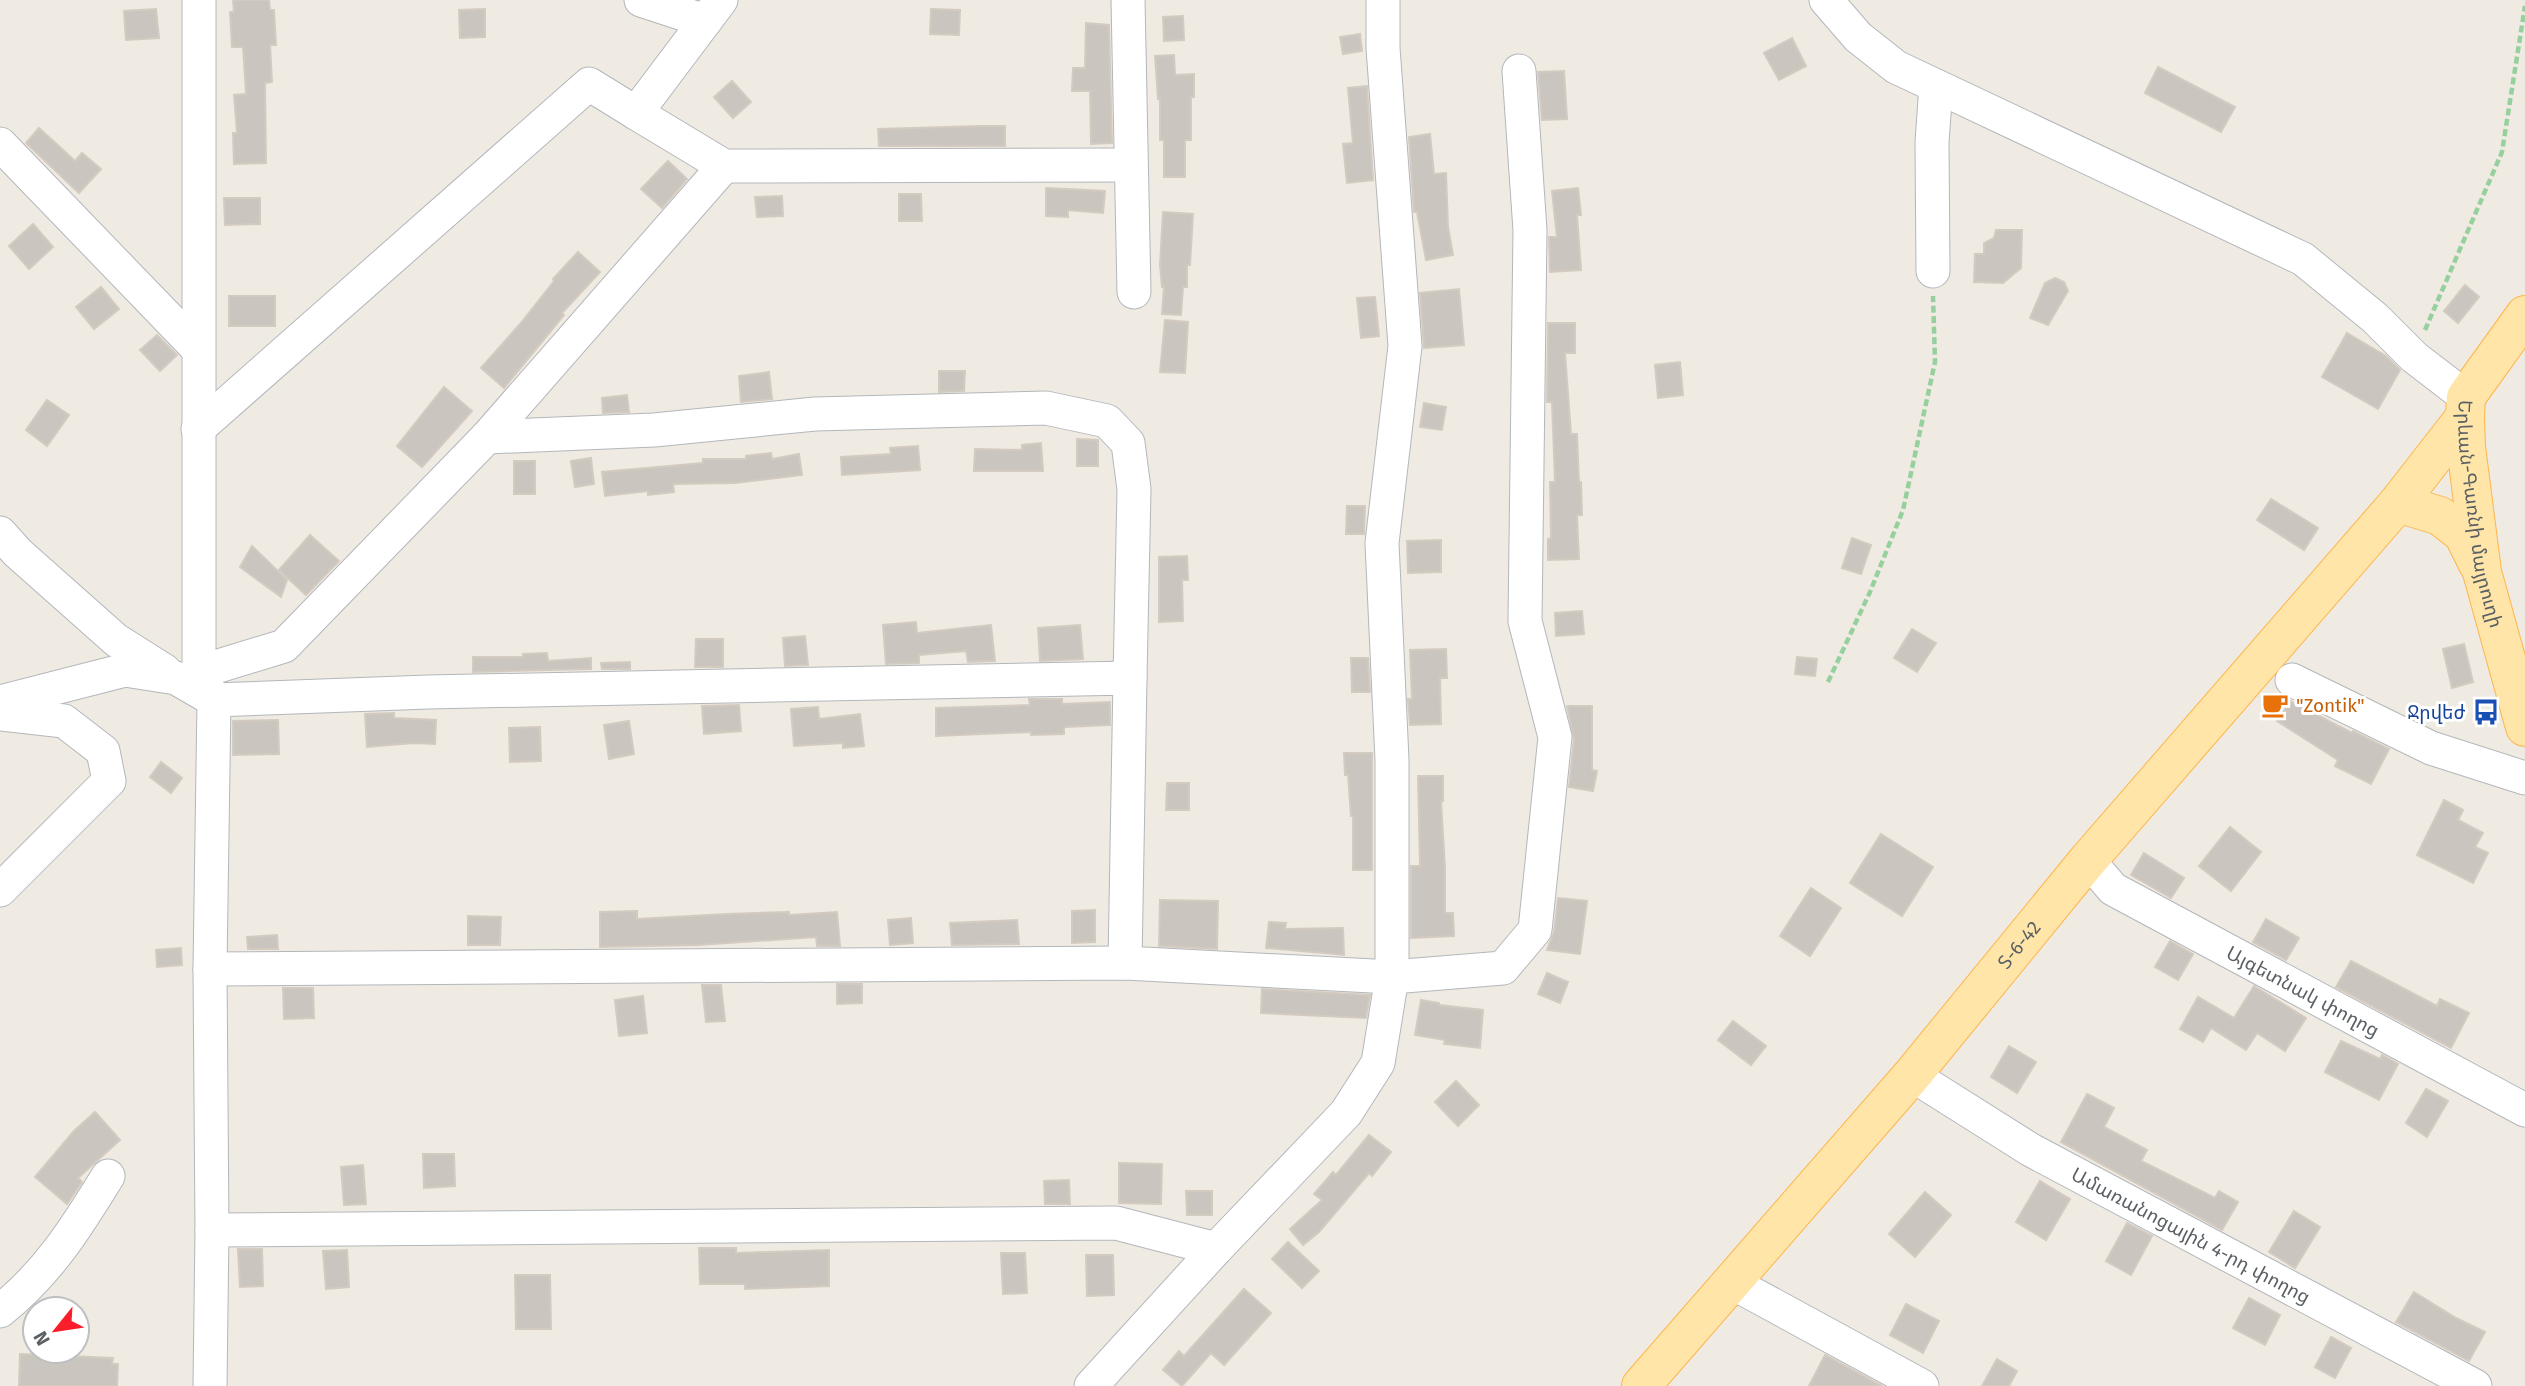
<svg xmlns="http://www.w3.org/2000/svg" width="2525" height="1386" viewBox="0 0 2525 1386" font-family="'Fira Sans','Noto Sans Armenian',sans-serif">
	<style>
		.building { fill: #cac5bf; stroke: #d4cbc0; stroke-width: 2 }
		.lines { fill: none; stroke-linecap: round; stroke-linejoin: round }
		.minor-casing { stroke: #b3b7bb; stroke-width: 35 }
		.major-casing { stroke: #feb54b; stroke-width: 40 }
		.path { stroke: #97d09f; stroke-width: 4.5; stroke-dasharray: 7 3.5; stroke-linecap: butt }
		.minor { stroke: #fff; stroke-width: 33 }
		.major { stroke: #ffe5a7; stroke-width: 38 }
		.labels { text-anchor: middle; stroke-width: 6; stroke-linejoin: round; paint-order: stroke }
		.street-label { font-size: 19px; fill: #5a6064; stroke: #fff }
		.food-label { font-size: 19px; fill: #c56008; stroke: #fff; text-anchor: start }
		.transit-label { font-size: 19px; fill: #164399; stroke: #fff; text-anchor: end }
	</style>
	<rect width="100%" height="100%" fill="#efeae2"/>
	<g class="building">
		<path d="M233,0h36l1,10h4l2,35h-6l2,37 -7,1 1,80 -32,1 -1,-31h4l-3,-38 12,-1 -3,-47h-11l-2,-35h4z"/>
		<path d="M156,9l3,29 -33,2 -2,-29z"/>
		<path d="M485,9v28l-25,1 -1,-28z"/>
		<path d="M931,9l29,1 -1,25 -29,-1z"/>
		<path d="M1183,16l1,24 -20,1 -1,-24z"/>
		<path d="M1086,23l23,2 3,118 -21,1 -1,-53h-18l1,-23h12z"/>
		<path d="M1360,34l2,17 -19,3 -3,-17z"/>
		<path d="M1792,38l14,28 -27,14 -15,-27z"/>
		<path d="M1174,55l1,20 19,-1v23h-3v43h-6v37h-21v-37h-4v-41h-2l-3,-43z"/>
		<path d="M2158,67l77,40 -14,25 -76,-39z"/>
		<path d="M1564,71l3,48 -25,1 -4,-48z"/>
		<path d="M732,81l19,21 -18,16 -19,-21z"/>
		<path d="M1367,86l6,94 -26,3 -4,-39 10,-1 -5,-55z"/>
		<path d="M980,126h25v20h-126l-1,-17z"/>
		<path d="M39,128l36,33 7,-8 19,16 -22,24 -53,-50z"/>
		<path d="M1430,134l4,40 12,-1 2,54 5,28 -27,5 -9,-48h-3l-5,-75z"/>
		<path d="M668,161l19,18 -25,29 -21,-19z"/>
		<path d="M1046,188l59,3 -2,22 -35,-3v7l-22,-1z"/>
		<path d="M1578,188l3,27h-4l4,55 -31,2 -1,-35h8l-5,-46z"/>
		<path d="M899,194h22l1,27h-23z"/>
		<path d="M782,196l1,20 -26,1 -2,-20z"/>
		<path d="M224,198h36v26l-35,1z"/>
		<path d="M1163,212l30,2 -3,51h-3v22h-4l-2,28 -19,-1 2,-27h-2l-2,-22z"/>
		<path d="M33,224l20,23 -24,22 -20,-23z"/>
		<path d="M1996,230h26l-1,38 -18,15 -29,-1 1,-28h9v-11l10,-5z"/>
		<path d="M578,252l22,20 -38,41 2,2 -60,73 -23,-20 39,-44 34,-43 -1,-2z"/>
		<path d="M2055,278l9,4 4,9 -20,34 -18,-7 15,-35z"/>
		<path d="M2465,285l14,12 -21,26 -14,-12z"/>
		<path d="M101,287l18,22 -25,20 -18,-22z"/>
		<path d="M1459,289l5,56 -40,3 -4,-55z"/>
		<rect x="229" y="296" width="46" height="30"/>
		<path d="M1375,297l4,39 -18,2 -4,-40z"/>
		<path d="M1165,320l23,2 -3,51 -25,-1z"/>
		<path d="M1548,323h27v30h-10l6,81h6l2,48h2l1,33h-5l2,44 -31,1v-21l3,-1 -1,-56h5l-3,-80h-5z"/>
		<path d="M2347,333l39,23 14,14 -22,39 -56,-32z"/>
		<path d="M157,335l20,20 -17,16 -20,-21z"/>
		<path d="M1680,362l3,33 -25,3 -3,-33z"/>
		<path d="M939,371h26l-1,20 -25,1z"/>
		<path d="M769,372l3,27 -31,3 -2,-26z"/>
		<path d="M444,387l28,24 -50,56 -25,-21z"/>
		<path d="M627,395l2,17 -26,1 -1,-15z"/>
		<path d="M47,400l22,15 -22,31 -21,-16z"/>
		<path d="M1424,403l22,4 -4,23 -22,-3z"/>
		<path d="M1077,439l21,1v26h-21z"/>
		<path d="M1041,443l2,28h-69l1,-22 47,1v-5z"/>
		<path d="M918,446l2,24 -78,5 -1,-18 50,-3 -1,-6z"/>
		<path d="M771,453l1,6 27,-5 3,21 -67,8 -62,1 1,8 -26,3v-4l-43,5 -3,-24 101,-9v-4h43v-3z"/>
		<path d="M591,458l3,26 -19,3 -4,-26z"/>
		<rect x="514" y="461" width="21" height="33"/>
		<path d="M2271,499l47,29 -14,22 -47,-30z"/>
		<path d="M1347,506h18l-1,28h-18z"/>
		<path d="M310,535l29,26 -33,34 -27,-25z"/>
		<path d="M1852,538l19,7 -10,29 -19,-6z"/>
		<path d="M1441,540v32l-33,1 -1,-32z"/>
		<path d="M252,546l35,34 -6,17 -41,-30z"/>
		<path d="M1187,556l1,24h-6l1,41 -24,1v-65z"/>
		<path d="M1582,611l2,23 -28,2 -1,-23z"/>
		<path d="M916,622l1,11 74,-8 4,36 -27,1 -2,-11 -47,4v8l-33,1 -3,-39z"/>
		<path d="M1080,625l3,34 -43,2 -2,-33z"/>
		<path d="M1912,629l24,14 -19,29 -23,-14z"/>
		<path d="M805,636l3,29 -23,1 -2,-28z"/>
		<path d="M696,639h27v28h-28z"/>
		<path d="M2464,644l9,38 -21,6 -9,-39z"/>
		<path d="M1446,649l1,29h-7l1,46 -31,1 -2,-26h4l-2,-49z"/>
		<path d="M547,653l1,8 43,-3v11l-118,3v-15h50v-3z"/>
		<path d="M1797,657l20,2 -2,17 -20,-2z"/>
		<path d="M1351,658h17l2,34h-18z"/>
		<path d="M630,662v7h-28l-1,-6z"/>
		<path d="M1029,699h33v5l48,-2v23l-46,2v7l-33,1v-3l-95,4v-28l94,-3z"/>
		<path d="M2290,701l62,32 1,-2 36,18 -18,35 -36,-18 3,-6 -61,-39z"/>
		<path d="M739,705l2,26 -37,3 -2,-28z"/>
		<path d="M1567,706h25v64l5,1 -4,20 -24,-4 5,-48z"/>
		<path d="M818,707l1,12 41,-5 4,32 -21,2v-5l-49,3 -3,-37z"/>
		<path d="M394,713v5l42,2 -1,24 -21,-1 -47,4 -2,-33z"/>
		<path d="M278,720l1,34 -46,1v-34z"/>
		<path d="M629,721l5,33 -25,5 -5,-34z"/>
		<path d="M540,727l1,34 -31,1 -1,-34z"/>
		<path d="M1344,753h28v117h-19v-54h-2l-3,-41h-3z"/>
		<path d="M161,762l21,16 -11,15 -21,-16z"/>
		<path d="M1418,776h25v25h-2l4,67v45h8l1,23 -43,2v-72h9z"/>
		<path d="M1167,783h22v27h-23z"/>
		<path d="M2444,800l19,10 -5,10 25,13 -8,14 13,6 -15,30 -56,-28z"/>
		<path d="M2230,827l31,25 -30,39 -32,-25z"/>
		<path d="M1881,834l52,33 -31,49 -52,-33z"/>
		<path d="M2144,853l40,25 -13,20 -40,-23z"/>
		<path d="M1811,888l30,20 -31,48 -30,-20z"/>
		<path d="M1558,898l29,3 -7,53 -33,-4 7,-18z"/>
		<path d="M1160,900l58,1 -1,48 -58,-3z"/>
		<path d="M1095,910v32l-23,1v-32z"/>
		<path d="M637,911v8l90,-5 62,-2v3l48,-3 3,34h-23l-1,-9 -119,8 -97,2v-35z"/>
		<path d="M468,916l33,1 -1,28h-32z"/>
		<path d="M911,918l2,25 -23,2 -2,-25z"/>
		<path d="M2266,919l33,19 -13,22 -33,-18z"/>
		<path d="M1017,920l2,24 -67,1 -2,-22z"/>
		<path d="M1269,922l17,1 -1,6 58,-1 1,27 -78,-7z"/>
		<path d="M277,935l1,14h-30l-1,-12z"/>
		<path d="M2170,941l23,13 -15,26 -23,-13z"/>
		<path d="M181,948l1,17 -25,2 -1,-17z"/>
		<path d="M2351,961l86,45 3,-7 29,14 -18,35 -115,-61z"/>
		<path d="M1547,973l21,9 -8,21 -22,-9z"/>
		<path d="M837,984h25v19l-25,1z"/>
		<path d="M702,985h19l4,36 -19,1z"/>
		<path d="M2254,986l52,32 -21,33 -28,-18 -11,17 -35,-22 -8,14 -23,-13 18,-32 36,21z"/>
		<path d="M283,988h30l1,30 -30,1z"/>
		<path d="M1262,989l108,6 -4,23 -105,-5z"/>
		<path d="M643,996l4,37 -28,3 -4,-36z"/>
		<path d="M1421,1000l18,3v2l44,5 -3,38 -36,-4 1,-4 -30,-5z"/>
		<path d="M1733,1021l33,25 -15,19 -33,-25z"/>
		<path d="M2341,1041l39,18 2,-4 16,9 -19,36 -54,-28z"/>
		<path d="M2009,1046l27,16 -19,31 -26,-16z"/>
		<path d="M1456,1081l23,24 -21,21 -23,-24z"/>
		<path d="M2426,1089l22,12 -21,36 -21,-14z"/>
		<path d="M2087,1094l27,14 -10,19 43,23 -6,11 74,37 4,-7 19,11 -16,28 -161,-88z"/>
		<path d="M95,1112l25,28 -42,38 4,4 -15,22 -32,-27 39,-46z"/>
		<path d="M1369,1135l22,17 -19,24 -3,-3 -50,59 -16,13 -13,-16 32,-29 -8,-6 19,-22 3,3z"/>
		<path d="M423,1154h31l1,32 -31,2z"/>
		<path d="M1119,1163l43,1 -1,40 -42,-1z"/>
		<path d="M363,1165l3,39 -22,1 -3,-38z"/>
		<path d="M1069,1180l1,24h-25l-1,-23z"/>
		<path d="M2040,1181l30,18 -24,41 -30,-18z"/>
		<path d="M1186,1191h26v24h-25z"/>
		<path d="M1925,1192l26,23 -36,42 -26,-23z"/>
		<path d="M2294,1211l26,16 -25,41 -26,-16z"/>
		<path d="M2127,1223l25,13 -21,39 -25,-14z"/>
		<path d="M1288,1242l31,29 -17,17 -30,-29z"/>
		<path d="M699,1248h37v5l93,-3v36l-84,3v-5h-45z"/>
		<path d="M238,1249h24l1,37 -23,1z"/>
		<path d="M347,1250l2,37 -23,2 -3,-38z"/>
		<path d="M1001,1253h24l2,40 -24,1z"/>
		<path d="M1086,1255h27l1,40 -27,1z"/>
		<path d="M515,1275h35l1,54h-35z"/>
		<path d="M1244,1289l27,24 -47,52 -13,-12 -29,33 -19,-16 16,-19 5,5z"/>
		<path d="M2414,1292l42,26 29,14 -16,29 -73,-39z"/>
		<path d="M2249,1298l31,17 -15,30 -32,-17z"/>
		<path d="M1906,1304l33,17 -16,32 -33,-18z"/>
		<path d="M2331,1337l20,11 -16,30 -20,-11z"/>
		<path d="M20,1354l93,4 -1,6h6l-1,22h-98z"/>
		<path d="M1825,1355l57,31h-73z"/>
		<path d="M1997,1359l20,12 -8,15h-27z"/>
	</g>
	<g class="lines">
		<g class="minor-casing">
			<g id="minor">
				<path d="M199,0v672l15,28 -4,269 2,261 -2,156"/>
				<path d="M641,0l64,21"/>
				<path d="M721,0l-85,113 88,53 406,-1"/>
				<path d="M1128,0l6,292"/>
				<path d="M1826,0l32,37 38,30 407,192 72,59 39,39 52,40"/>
				<path d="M0,144l198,205"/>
				<path d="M1933,271l-1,-129 4,-56"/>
				<path d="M198,429l391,-345 47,29"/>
				<path d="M487,437l167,-7 161,-16 231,-6 61,13 21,22 6,46 -4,189"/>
				<path d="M0,533l18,20 98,87 49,31"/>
				<path d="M199,672l85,-26 203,-209 237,-271"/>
				<path d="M2292,680l139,68 94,30"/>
				<path d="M0,702l125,-32 51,8 38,22 214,-8 702,-14 -5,285"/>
				<path d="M0,714l64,7 39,30 6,30 -109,109"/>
				<path id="s1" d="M2088,860l25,29 412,221"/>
				<path d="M210,969l915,-6 267,14 111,-9 32,-38 20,-193 -30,-116 5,-391 -11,-159"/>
				<path id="s2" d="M1912,1075l119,75 444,236"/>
				<path d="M212,1230l904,-7 100,26"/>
				<path d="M1731,1282l191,104"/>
				<path d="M0,1311c48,-38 76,-83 108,-135"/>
				<path d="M1091,1386l125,-137 130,-136 32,-50 14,-86v-217l-10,-217 23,-197 -22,-298v-48"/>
			</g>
		</g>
		<g class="major-casing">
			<g id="major">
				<path id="s3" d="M2525,315l-59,82 -1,20 1,30 16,125 43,155"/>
				<path d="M2398,503l42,13 23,18 15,30"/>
				<path id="s4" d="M1641,1386l271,-311 176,-215 310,-357 67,-86"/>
			</g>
		</g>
		<g class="path">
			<path d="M2425,330l77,-178 23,-146"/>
			<path d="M1828,682l42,-90 33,-82 32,-148 -2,-66"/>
		</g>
		<use href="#minor" class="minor"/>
		<use href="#major" class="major"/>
	</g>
	<defs>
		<g id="cafe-bare" transform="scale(2.1)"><path d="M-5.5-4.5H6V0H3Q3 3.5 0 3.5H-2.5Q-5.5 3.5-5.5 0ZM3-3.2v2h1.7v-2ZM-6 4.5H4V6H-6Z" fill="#e8710a" stroke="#fff" stroke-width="2.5" paint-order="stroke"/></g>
		<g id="bus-bare" transform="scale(2.1)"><path d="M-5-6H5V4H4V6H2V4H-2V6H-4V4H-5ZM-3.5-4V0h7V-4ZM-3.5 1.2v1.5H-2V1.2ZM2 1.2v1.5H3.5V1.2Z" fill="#1a4fb4" stroke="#fff" stroke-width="2.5" paint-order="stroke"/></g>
	</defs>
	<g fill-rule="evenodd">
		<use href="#cafe-bare" x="2275" y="705"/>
		<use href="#bus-bare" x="2486" y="712"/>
	</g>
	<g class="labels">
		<g class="street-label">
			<text dy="7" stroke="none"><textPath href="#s3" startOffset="219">Երևան-Գառնի մայրուղի</textPath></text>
			<text dy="7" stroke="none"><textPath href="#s4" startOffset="581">Տ-6-42</textPath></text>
			<text dy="7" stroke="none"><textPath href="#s1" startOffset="254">Այգետնակ փողոց</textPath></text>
			<text dy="7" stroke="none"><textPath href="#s2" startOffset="322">Ամառանոցային 4-րդ փողոց</textPath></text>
		</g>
		<g class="food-label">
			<text x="2296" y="712">"Zontik"</text>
		</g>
		<g class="transit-label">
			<text x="2465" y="719">Ջրվեժ</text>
		</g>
	</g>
	<g transform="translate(56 1330) rotate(240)"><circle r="33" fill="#ffffff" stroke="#bdbfc1" stroke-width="2"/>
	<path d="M0-5L12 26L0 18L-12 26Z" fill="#f91e29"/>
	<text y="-10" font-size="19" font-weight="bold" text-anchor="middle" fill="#5a6064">N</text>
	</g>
</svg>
